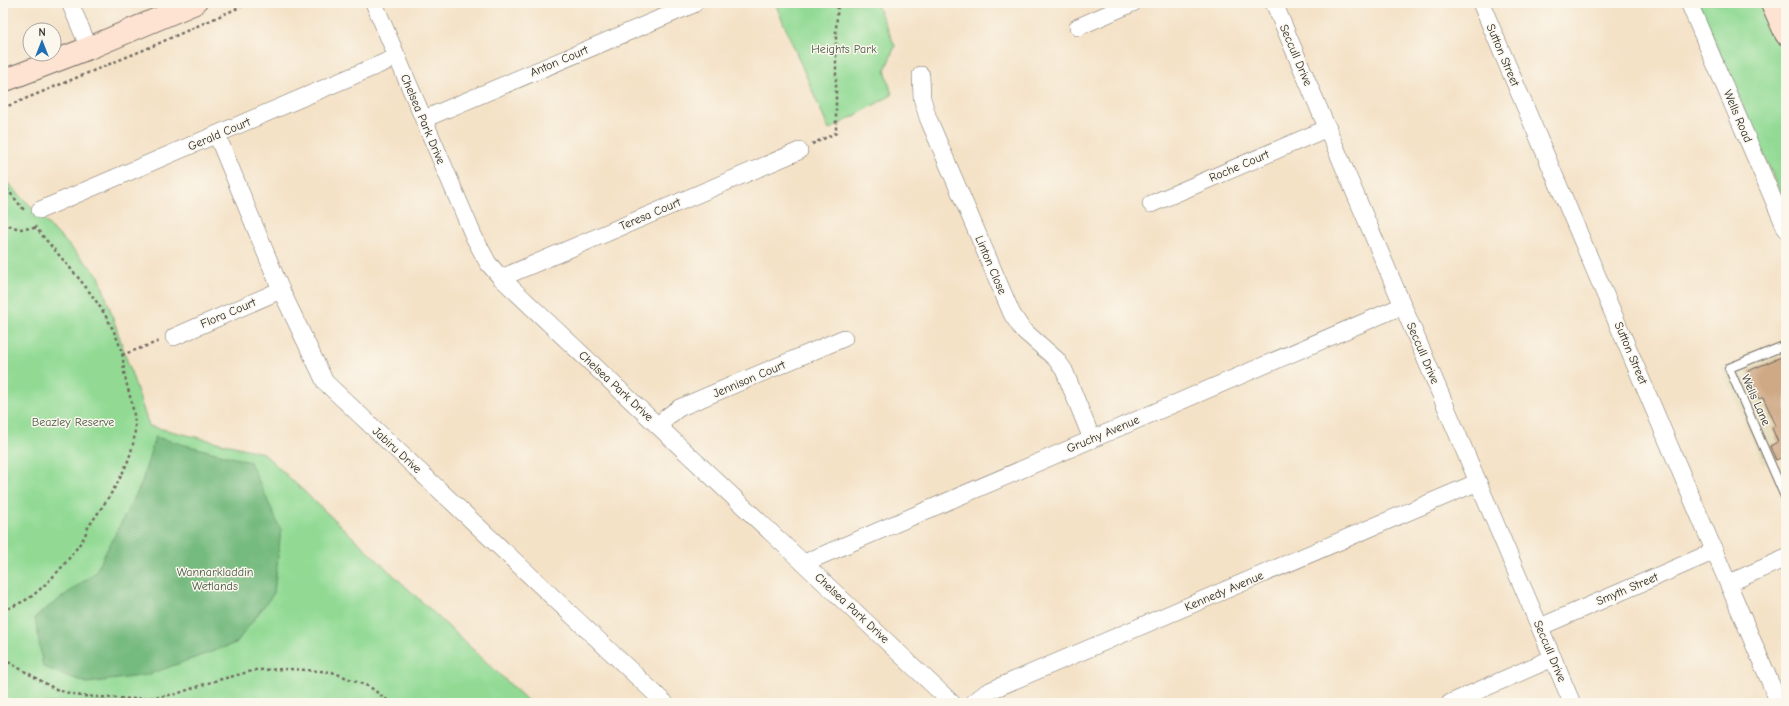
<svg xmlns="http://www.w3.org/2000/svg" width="1789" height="706" viewBox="0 0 1789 706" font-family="'Comic Neue',sans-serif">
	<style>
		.built { fill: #e4dbba }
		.green { fill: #92da94; stroke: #5e8260 }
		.forest { fill: #75ba7e; stroke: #507254 }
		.building { fill: #cfa986 }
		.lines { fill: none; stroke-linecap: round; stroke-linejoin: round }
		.service-casing { stroke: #716b62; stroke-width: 10 }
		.minor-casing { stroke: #716b62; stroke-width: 18 }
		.secondary-casing { stroke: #716b62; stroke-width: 24 }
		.path { stroke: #716b62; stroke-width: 2.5; stroke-dasharray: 3 3; stroke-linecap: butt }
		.service { stroke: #fff; stroke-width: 8 }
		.minor { stroke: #fff; stroke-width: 17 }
		.secondary { stroke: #fee3d2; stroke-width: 22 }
		.labels { text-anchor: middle; stroke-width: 3; stroke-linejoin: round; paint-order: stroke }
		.park-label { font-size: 12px; fill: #455745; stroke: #fbf7ec }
		.street-label { font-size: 12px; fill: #2b2b2b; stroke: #fbf7ec }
	</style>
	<rect width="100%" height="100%" fill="#fbf7ec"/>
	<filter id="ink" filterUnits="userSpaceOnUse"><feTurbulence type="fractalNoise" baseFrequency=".025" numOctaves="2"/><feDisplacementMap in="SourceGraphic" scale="8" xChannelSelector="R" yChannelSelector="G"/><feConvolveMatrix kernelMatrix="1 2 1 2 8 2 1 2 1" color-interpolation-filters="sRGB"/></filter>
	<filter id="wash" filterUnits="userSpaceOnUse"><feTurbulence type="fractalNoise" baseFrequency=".012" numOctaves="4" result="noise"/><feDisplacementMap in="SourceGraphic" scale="16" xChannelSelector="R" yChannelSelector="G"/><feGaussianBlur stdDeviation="0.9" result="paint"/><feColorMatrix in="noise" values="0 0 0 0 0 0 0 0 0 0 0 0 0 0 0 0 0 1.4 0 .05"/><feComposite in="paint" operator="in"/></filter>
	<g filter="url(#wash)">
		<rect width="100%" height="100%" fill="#f4e2c7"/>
		<path class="built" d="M1786,346v110l-23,9 -41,-97z"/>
		<g class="green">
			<path d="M775,3h101l19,43 -10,24 7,25 -63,35z"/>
			<path d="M1698,3h63l25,55v148z"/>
			<path d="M3,178l96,98 50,150 114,27 267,250h-527z"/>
		</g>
		<path class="forest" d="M155,437l95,25 31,68 -7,63 -38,50 -89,32 -60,8 -44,-16 -8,-50 60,-44 46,-88z"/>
		<g id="blocks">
			<path class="building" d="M1786,355v105l-1,-4 -9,4 -6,-14 8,-4 -6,-14 4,-2 -13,-29 -4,2 -11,-28z"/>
		</g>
	</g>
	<g filter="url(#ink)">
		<use href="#blocks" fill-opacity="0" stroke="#716b62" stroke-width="1"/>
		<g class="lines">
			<g class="service-casing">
				<path id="service" d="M1786,345l-57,23 57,131"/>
			</g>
			<g class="minor-casing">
				<g id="minor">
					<path d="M70,3l19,45"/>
					<path d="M374,3l100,234 14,26 13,15 451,425"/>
					<path d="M1274,3l298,700"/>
					<path d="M1481,3l298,700"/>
					<path d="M1689,3l97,226"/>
					<path d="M1078,27l55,-24"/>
					<path d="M921,75l1,23 6,20 84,196 10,15 34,30 8,11 28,69"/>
					<path d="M424,119l270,-115"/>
					<path d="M217,135l64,155 44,92 340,321"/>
					<path d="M1151,204l177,-76"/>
					<path d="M40,210l357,-153"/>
					<path d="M501,278l298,-127"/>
					<path d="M174,337l107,-47"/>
					<path d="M659,426l8,-9 12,-9 165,-70"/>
					<path d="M804,563l598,-257"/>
					<path d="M1729,583l57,-25"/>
					<path d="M1540,627l175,-76"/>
					<path d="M973,703l14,-11 491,-210"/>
					<path d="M1450,703l103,-45"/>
				</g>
			</g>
			<g class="secondary-casing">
				<g id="secondary">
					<path d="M1772,3l14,31"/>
					<path d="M3,81l86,-33 106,-45"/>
				</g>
			</g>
			<g class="path">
				<path d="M3,108l143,-59 103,-46"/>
				<path d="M812,144l24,-11v-104l2,-26"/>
				<path d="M3,184l21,26"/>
				<path d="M3,206l4,-17"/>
				<path d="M3,223l16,6 17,-1"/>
				<path d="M122,355l38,-14"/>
				<path d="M3,611c9,-5 21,-9 29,-15 20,-16 37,-36 51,-57 3,-4 3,-9 6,-13 20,-29 45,-62 46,-98 0,-17 -6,-34 -10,-51 -2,-7 -1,-16 -3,-24 -15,-51 -57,-88 -89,-129"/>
				<path d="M3,659l54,31 24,6 54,3 22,-2 19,-3 35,-12 45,-12 35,-1 41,3 38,15 21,16"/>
			</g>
			<use href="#service" class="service"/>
			<use href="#minor" class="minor"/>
			<use href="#secondary" class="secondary"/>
		</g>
	</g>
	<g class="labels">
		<g class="park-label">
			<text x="844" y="53">Heights Park</text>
			<text x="73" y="426">Beazley Reserve</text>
			<text x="215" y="576">Wannarkladdin<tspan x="215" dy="14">Wetlands</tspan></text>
		</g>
		<g class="street-label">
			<text transform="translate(1296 55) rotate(67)" y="4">Seccull Drive</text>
			<text transform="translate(1503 55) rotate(67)" y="4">Sutton Street</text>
			<text transform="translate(559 61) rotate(-23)" y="4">Anton Court</text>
			<text transform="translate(1738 116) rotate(67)" y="4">Wells Road</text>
			<text transform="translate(423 119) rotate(67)" y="4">Chelsea Park Drive</text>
			<text transform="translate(219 134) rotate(-23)" y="4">Gerald Court</text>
			<text transform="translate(1239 166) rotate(-23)" y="4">Roche Court</text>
			<text transform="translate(650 214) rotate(-23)" y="4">Teresa Court</text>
			<text transform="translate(991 265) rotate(67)" y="4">Linton Close</text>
			<text transform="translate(228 313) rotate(-23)" y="4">Flora Court</text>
			<text transform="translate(1423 353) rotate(67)" y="4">Seccull Drive</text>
			<text transform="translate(1631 353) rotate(67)" y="4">Sutton Street</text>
			<text transform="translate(749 379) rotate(-23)" y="4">Jennison Court</text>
			<text transform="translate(616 386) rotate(43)" y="4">Chelsea Park Drive</text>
			<text transform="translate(1756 400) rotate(66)" y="4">Wells Lane</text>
			<text transform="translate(1103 434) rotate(-23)" y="4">Gruchy Avenue</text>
			<text transform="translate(397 450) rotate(43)" y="4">Jabiru Drive</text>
			<text transform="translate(1627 589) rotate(-23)" y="4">Smyth Street</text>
			<text transform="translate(1224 591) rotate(-23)" y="4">Kennedy Avenue</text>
			<text transform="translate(852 608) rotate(43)" y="4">Chelsea Park Drive</text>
			<text transform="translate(1550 651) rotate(67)" y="4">Seccull Drive</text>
		</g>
	</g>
	<rect width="1789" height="706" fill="none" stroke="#fbf7ec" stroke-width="16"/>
	<g transform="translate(42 42)"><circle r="19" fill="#fbf7ec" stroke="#a8a59f"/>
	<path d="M0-3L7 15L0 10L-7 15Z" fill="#1f6fb2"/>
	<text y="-6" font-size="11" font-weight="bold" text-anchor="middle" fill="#2b2b2b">N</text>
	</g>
</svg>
